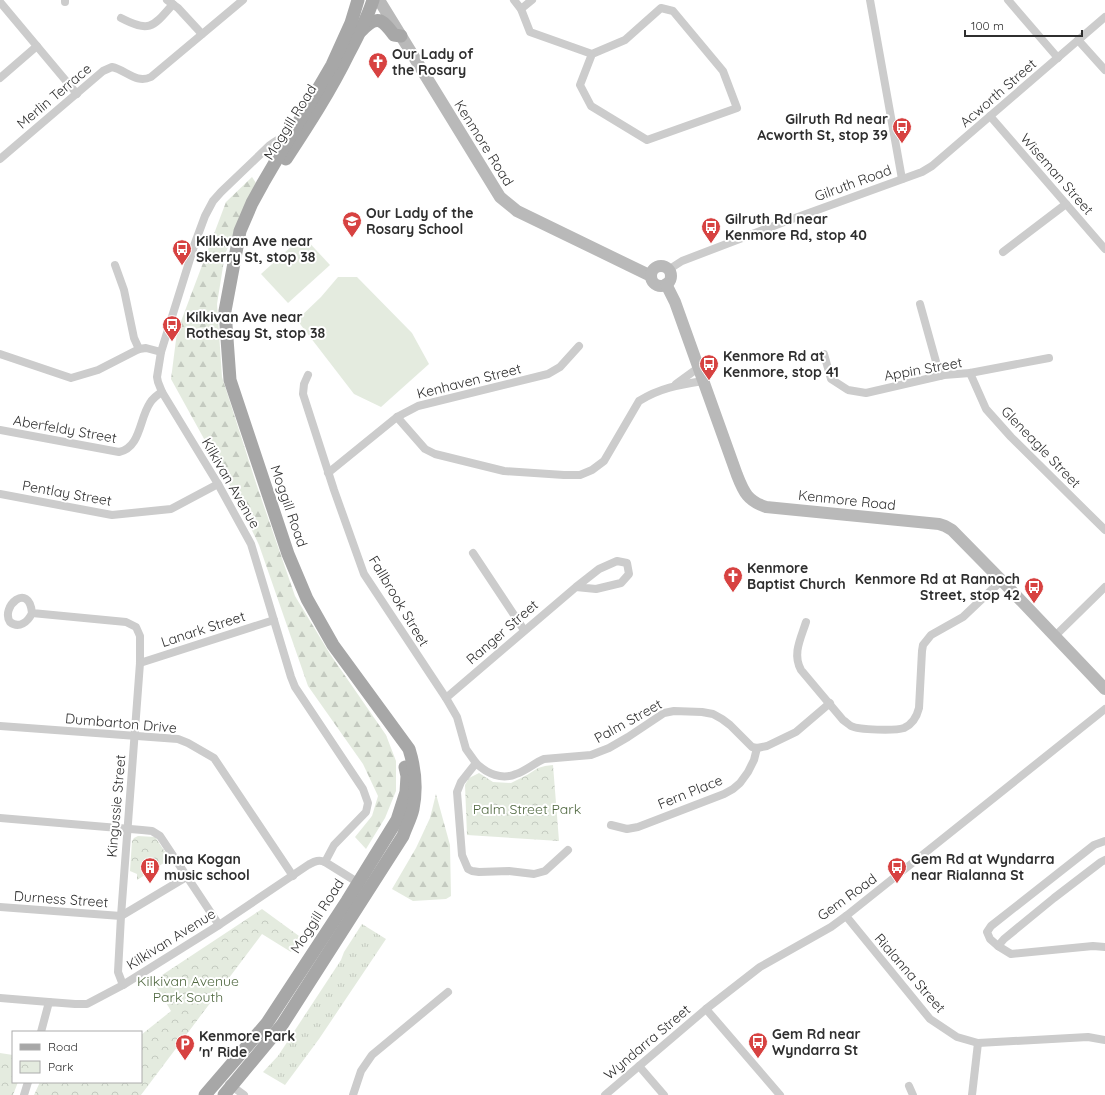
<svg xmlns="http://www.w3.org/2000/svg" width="1105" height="1095" viewBox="0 0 1105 1095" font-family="Quicksand,sans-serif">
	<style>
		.grass { fill: url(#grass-tufts) }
		.forest { fill: url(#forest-firs) }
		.park { fill: url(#park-crowns) }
		.garden { fill: #e4ebdf }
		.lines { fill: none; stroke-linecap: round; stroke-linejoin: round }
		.street { stroke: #ccc; stroke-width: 8 }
		.secondary { stroke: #b9b9b9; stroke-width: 12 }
		.primary { stroke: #a7a7a7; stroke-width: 13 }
		.labels { text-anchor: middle; stroke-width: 4; stroke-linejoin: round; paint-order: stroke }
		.poi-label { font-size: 14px; font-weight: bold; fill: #2f2f2f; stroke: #fff; text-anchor: start }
		.street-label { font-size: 14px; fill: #2f2f2f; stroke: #fff }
		.park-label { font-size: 14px; fill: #506840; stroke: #fff }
	</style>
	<defs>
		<pattern id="grass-tufts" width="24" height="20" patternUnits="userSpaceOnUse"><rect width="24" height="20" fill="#e4ebdf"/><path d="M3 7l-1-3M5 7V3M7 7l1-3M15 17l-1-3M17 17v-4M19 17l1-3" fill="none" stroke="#c4cac0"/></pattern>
		<pattern id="forest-firs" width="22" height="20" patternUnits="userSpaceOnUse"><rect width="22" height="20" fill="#e4ebdf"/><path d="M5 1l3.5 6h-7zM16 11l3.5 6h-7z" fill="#c4cac0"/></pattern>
		<pattern id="park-crowns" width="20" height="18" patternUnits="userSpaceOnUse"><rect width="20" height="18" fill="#e4ebdf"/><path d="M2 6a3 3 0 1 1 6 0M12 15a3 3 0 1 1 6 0" fill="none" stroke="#c4cac0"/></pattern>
	</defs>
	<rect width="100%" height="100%" fill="#fff"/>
	<path class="grass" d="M362,924l24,15 -67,100 -34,46 -22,-13 15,-16 63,-96 3,-8z"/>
	<g class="forest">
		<path d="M252,177l4,6 -31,71 -8,50 5,73 35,109 38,110 35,58 56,81 10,26v30l-11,27 -19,31 -11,-12 17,-21 6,-20 -15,-32 -55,-78 -49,-141 -24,-50 -64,-116 6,-47 49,-130z"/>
		<path d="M436,794l14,51 1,51 -5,3 -33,2 -21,-12 24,-41 14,-30z"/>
	</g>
	<g class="park">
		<path d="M553,765l6,76 -92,-6 -2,-50 4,-7 10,-5 14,9 18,1 16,-8 11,-7 7,-2z"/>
		<path d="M138,836l17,1 15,22 -33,21v-6l-7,-3 2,-30 2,-3z"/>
		<path d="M262,909l37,27 -8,16 -29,-18 -121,161h-107l6,-13h101v-47l30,-24 -18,-30z"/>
		<path d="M0,1053l13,2v27h5l-5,13h-13z"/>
	</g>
	<g class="garden">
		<path d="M303,236l27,29 -42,38 -27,-29z"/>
		<path d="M338,277h19l55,56 17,31 -48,43 -27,-13 -57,-74 24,-23z"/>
	</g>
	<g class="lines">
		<g class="street">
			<path d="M167,0l11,8 24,26"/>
			<path d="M514,0l7,9 9,23 62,22 33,-14 36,-32 12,3 50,60 14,37 -90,32 -56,-34 -11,-21 12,-31"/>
			<path d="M870,0l32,179"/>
			<path d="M1008,0l50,58"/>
			<path d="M0,2l77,92"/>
			<path d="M65,2v-2"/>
			<path d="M521,9l11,-9"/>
			<path d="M121,18c29,15 32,9 52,-14"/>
			<path d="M1078,40l27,30"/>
			<path d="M0,78l37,-32"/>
			<path d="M990,116l115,133"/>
			<path d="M0,159l103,-88 9,-4c14,3 24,17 39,10l92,-77"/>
			<path d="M1003,252l63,-48"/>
			<path d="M115,265l9,25 10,48 5,11"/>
			<path d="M668,270l14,-9 102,-39 138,-50 10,-6 173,-149"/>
			<path d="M920,304l20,72"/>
			<path d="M0,354l71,24 27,-8 41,-21 7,-1 15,4"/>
			<path d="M824,354l7,25 17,11 18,3 78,-18 26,-2 79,-15"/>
			<path d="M970,373l16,36 25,28 94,93"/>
			<path d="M308,375l-4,9 -1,10 31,96 30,84 82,124 11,19 9,32 10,14"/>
			<path d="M676,384l22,-16"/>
			<path d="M397,417l28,32 10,5 69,17 60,4h16l12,-5 12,-9 35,-60c21,-13 39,-16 64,-20"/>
			<path d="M0,430l119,22c22,-5 20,-33 31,-49 3,-5 7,-8 12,-11"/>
			<path d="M328,473l69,-56 21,-11 130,-32 12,-7 19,-21"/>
			<path d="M0,494l112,21 59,-6 47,-25"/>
			<path d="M473,553l51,77"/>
			<path d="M32,613c-3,-32 -32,-6 -22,9 9,7 18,0 22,-9l94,9 10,5 4,9v27l-19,253 -3,56 5,13"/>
			<path d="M806,622c-5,16 -14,32 -5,48l42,50c3,2 5,4 8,6 8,4 44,5 53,2 9,-4 13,-12 15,-20l3,-57 1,-6 8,-10 32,-18 39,-37"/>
			<path d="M1055,636l50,-49"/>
			<path d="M140,663l134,-43"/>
			<path d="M446,698l130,-111 20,2 25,-6 8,-9 -2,-11 -10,-2 -18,8 -23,18"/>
			<path d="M0,726l178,13 10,4 26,15 79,118"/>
			<path d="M0,818l142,12 10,1 8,5 59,89"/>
			<path d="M611,825l16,4 11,-2 86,-33 9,-5 7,-6 8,-11 6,-12 3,-12"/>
			<path d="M1105,841l-11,4 -103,81 -4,6 3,7 8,7 13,8 82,-8 12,1"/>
			<path d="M568,850l-23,21 -11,3 -25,-3 -30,1 -7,-1 -4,-2 -6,-14 -5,-63 4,-10 15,-19c11,11 26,17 40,11 10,-3 18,-11 28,-15l47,-4 18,-7 19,-11 36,-24 10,-2 28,1 11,2 9,5 8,6 22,22 5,1 10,-2 29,-14 34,-29"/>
			<path d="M325,862l37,23"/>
			<path d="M0,907l121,9 67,-40"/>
			<path d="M846,916l84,103 27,18 21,6 110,-6 17,3"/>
			<path d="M998,946l6,-7 50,-41 47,-36 4,-2"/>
			<path d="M0,998l49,4"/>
			<path d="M706,1009l74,86"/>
			<path d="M41,1032l8,-30 26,2h12l36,-19 96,-60 89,-60c6,-3 10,-6 17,-3l9,-17 32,-33 2,-9 -5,-14 -68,-102 -4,-10 -40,-133 -33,-60 -56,-92 -4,-10 -1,-5 4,-25 34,-109 10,-27 8,-15 8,-9 49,-47c7,-5 12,-9 20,-5"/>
			<path d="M639,1066l25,29"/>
			<path d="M229,1084l15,11"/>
			<path d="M909,1086l4,9"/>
			<path d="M24,1095l4,-13"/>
			<path d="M353,1095l8,-24 11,-16 76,-63"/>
			<path d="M605,1095l101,-86 54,-42 71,-40 15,-11 259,-207"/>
			<path d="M972,1095l6,-52"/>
		</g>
		<g class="secondary">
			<path d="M379,0l121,197 17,14 134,65"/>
			<circle cx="661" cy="276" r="10"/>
			<path d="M666,284l9,18 62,173c7,18 11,26 29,32l173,17 6,2 7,4 57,58 96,101"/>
		</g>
		<g class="primary">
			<path d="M361,31c16,-17 21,-12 33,4l7,1"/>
			<path d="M286,159c23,-35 45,-69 63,-106 9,-17 18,-34 24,-53"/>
			<path d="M205,1095l62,-72 80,-122 50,-81 9,-28 1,-16 -2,-9"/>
			<path d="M224,1095l58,-70 121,-189c3,-9 8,-18 10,-27 4,-20 2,-41 -4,-60l-76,-104 -26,-46 -19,-45 -58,-174 -5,-69 15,-80 12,-28 11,-20 69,-118 19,-42 7,-23"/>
		</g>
	</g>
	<defs>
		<g id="church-pin" transform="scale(1)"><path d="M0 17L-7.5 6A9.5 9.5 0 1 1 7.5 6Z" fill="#d74241" stroke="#fff"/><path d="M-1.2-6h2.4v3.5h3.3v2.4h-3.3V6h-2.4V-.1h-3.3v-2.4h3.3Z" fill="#fff"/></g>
		<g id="bus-pin" transform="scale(1)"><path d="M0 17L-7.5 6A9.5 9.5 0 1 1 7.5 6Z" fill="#d74241" stroke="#fff"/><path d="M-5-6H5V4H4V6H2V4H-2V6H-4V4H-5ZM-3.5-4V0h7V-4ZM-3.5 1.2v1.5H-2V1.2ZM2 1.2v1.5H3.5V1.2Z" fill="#fff"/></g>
		<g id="school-pin" transform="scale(1)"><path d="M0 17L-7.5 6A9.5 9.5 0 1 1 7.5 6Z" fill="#d74241" stroke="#fff"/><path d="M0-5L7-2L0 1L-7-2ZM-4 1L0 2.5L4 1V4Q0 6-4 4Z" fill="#fff"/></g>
		<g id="building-pin" transform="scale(1)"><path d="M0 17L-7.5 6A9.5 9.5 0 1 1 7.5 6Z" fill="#d74241" stroke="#fff"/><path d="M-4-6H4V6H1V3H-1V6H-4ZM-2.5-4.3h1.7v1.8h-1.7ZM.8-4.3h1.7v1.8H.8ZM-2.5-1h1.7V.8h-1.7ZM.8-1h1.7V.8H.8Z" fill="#fff"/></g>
		<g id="parking-pin" transform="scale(1)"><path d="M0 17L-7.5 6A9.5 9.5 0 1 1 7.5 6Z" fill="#d74241" stroke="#fff"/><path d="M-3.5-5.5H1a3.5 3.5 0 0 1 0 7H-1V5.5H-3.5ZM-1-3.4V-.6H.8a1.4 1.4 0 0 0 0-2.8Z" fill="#fff"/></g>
	</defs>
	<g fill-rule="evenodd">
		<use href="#church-pin" x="378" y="62"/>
		<use href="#bus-pin" x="902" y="127"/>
		<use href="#school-pin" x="352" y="221"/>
		<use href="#bus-pin" x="711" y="227"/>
		<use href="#bus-pin" x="182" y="249"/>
		<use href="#bus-pin" x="172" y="325"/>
		<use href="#bus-pin" x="709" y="364"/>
		<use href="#church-pin" x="733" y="576"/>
		<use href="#bus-pin" x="1034" y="587"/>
		<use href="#building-pin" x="150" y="867"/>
		<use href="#bus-pin" x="897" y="867"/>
		<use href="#bus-pin" x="758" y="1042"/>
		<use href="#parking-pin" x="185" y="1044"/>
	</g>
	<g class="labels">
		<g class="poi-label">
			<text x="392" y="59">Our Lady of<tspan x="392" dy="16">the Rosary</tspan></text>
			<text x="888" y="124" text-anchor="end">Gilruth Rd near<tspan x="888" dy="16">Acworth St, stop 39</tspan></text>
			<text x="366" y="218">Our Lady of the<tspan x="366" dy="16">Rosary School</tspan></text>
			<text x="725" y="224">Gilruth Rd near<tspan x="725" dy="16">Kenmore Rd, stop 40</tspan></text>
			<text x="196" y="246">Kilkivan Ave near<tspan x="196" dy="16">Skerry St, stop 38</tspan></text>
			<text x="186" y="322">Kilkivan Ave near<tspan x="186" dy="16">Rothesay St, stop 38</tspan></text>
			<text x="723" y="361">Kenmore Rd at<tspan x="723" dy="16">Kenmore, stop 41</tspan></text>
			<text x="747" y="573">Kenmore<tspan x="747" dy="16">Baptist Church</tspan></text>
			<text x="1020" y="584" text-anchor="end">Kenmore Rd at Rannoch<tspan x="1020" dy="16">Street, stop 42</tspan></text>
			<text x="164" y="864">Inna Kogan<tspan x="164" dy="16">music school</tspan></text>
			<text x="911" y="864">Gem Rd at Wyndarra<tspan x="911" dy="16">near Rialanna St</tspan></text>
			<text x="772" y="1039">Gem Rd near<tspan x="772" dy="16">Wyndarra St</tspan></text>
			<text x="199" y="1041">Kenmore Park<tspan x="199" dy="16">'n' Ride</tspan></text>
		</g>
		<g class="street-label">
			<text transform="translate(998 93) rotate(-41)" y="5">Acworth Street</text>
			<text transform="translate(54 96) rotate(-40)" y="5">Merlin Terrace</text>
			<text transform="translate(290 122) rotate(-58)" y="5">Moggill Road</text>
			<text transform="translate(484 143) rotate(58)" y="5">Kenmore Road</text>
			<text transform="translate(1057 174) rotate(49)" y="5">Wiseman Street</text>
			<text transform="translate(853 183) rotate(-20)" y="5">Gilruth Road</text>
			<text transform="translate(923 369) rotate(-10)" y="5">Appin Street</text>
			<text transform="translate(469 381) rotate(-14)" y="5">Kenhaven Street</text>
			<text transform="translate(65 429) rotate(10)" y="5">Aberfeldy Street</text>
			<text transform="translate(1041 447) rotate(46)" y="5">Gleneagle Street</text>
			<text transform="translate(231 483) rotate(60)" y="5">Kilkivan Avenue</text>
			<text transform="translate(67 493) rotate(10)" y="5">Pentlay Street</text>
			<text transform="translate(847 500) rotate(6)" y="5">Kenmore Road</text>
			<text transform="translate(289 506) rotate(71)" y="5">Moggill Road</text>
			<text transform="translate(399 601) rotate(59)" y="5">Fallbrook Street</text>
			<text transform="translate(203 629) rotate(-18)" y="5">Lanark Street</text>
			<text transform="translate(502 632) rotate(-41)" y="5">Ranger Street</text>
			<text transform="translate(628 721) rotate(-29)" y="5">Palm Street</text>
			<text transform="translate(121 723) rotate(5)" y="5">Dumbarton Drive</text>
			<text transform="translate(690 792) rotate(-22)" y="5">Fern Place</text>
			<text transform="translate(116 806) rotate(-85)" y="5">Kingussie Street</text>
			<text transform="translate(847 897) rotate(-36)" y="5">Gem Road</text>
			<text transform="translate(61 899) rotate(4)" y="5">Durness Street</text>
			<text transform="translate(317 916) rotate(-57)" y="5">Moggill Road</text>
			<text transform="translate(171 939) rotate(-32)" y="5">Kilkivan Avenue</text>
			<text transform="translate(910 973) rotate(49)" y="5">Rialanna Street</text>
			<text transform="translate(647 1042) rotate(-40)" y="5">Wyndarra Street</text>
		</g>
		<g class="park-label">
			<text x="527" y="814">Palm Street Park</text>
			<text x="188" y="986">Kilkivan Avenue<tspan x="188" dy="16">Park South</tspan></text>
		</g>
	</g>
	<rect x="12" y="1031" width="130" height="52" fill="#ffffff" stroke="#acacac"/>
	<rect x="20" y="1044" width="20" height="6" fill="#a7a7a7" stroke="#acacac"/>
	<text x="48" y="1051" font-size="12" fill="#2f2f2f">Road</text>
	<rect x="20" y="1061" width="20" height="12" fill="url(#park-crowns)" stroke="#acacac"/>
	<text x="48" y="1071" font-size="12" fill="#2f2f2f">Park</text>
	<path d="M965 30v6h117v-6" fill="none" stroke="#2f2f2f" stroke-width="2"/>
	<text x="971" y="30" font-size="12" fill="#2f2f2f" stroke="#ffffff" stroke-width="3" paint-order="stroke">100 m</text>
</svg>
